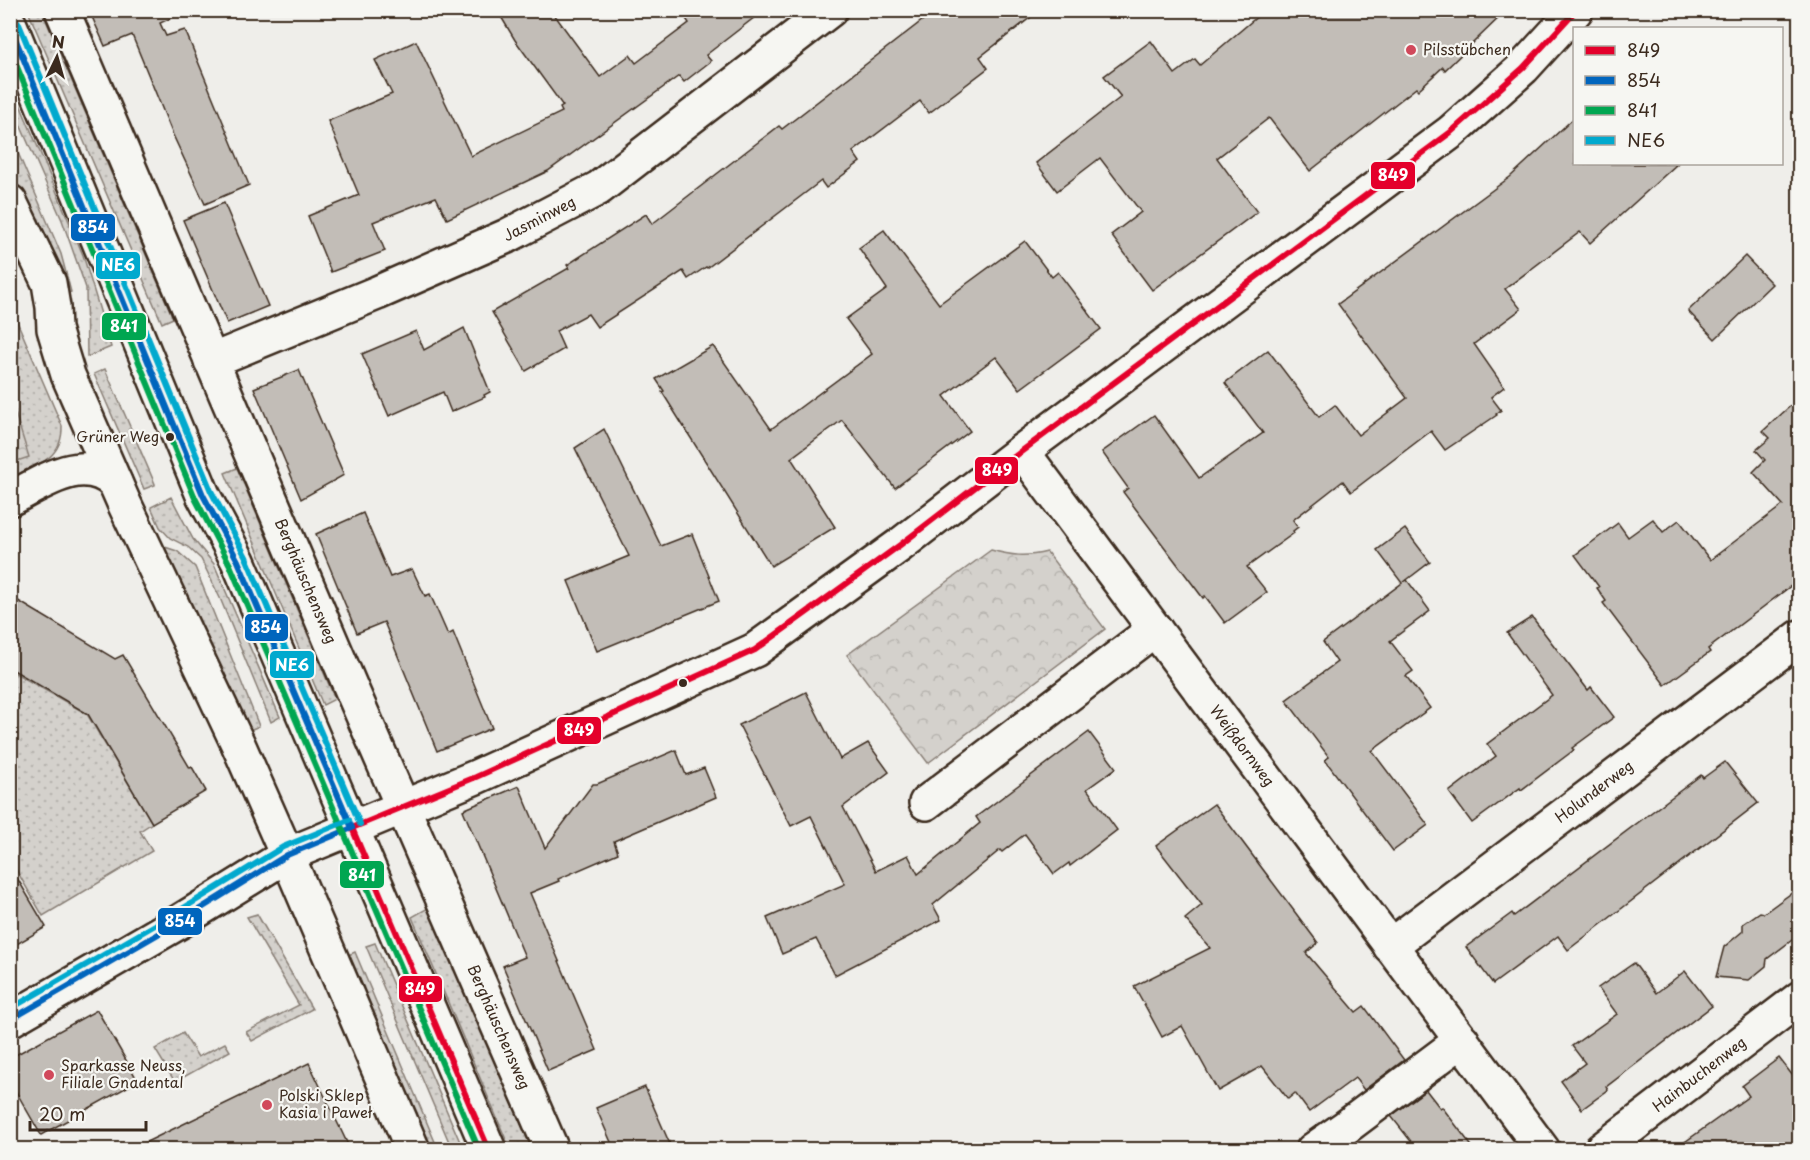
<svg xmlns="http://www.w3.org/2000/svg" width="1810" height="1160" viewBox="0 0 1810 1160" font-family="'Playpen Sans',sans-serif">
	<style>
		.grass { fill: url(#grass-dots); stroke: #887e75; stroke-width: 1.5 }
		.forest { fill: url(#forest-crowns); stroke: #887e75; stroke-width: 1.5 }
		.building { fill: #c2bdb7; stroke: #3b2a1e; stroke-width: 1.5 }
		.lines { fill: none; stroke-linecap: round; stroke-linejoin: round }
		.minor-casing { stroke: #3b2a1e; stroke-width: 38 }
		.major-casing { stroke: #3b2a1e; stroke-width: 38 }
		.minor { stroke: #f6f6f2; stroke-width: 33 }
		.major { stroke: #f6f6f2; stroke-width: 33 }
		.bus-1-casing { stroke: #f6f6f2; stroke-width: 10 }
		.bus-2-casing { stroke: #f6f6f2; stroke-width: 10 }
		.bus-3-casing { stroke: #f6f6f2; stroke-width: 10 }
		.bus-4-casing { stroke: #f6f6f2; stroke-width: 10 }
		.bus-1 { stroke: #e4002b; stroke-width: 6 }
		.bus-2 { stroke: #0065bd; stroke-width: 6 }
		.bus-3 { stroke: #00a651; stroke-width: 6 }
		.bus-4 { stroke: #00a9ce; stroke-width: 6 }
		.poi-dot { fill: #d1495b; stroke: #f6f6f2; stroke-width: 2 }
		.bus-dot { fill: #3b2a1e; stroke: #f6f6f2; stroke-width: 2 }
		.labels { text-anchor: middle; stroke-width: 4.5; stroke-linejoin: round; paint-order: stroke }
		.bus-label { font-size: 14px; fill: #3b2a1e; stroke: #f6f6f2; text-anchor: end }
		.poi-label { font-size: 15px; fill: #3b2a1e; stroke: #f6f6f2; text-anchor: start }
		.street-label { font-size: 15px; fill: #3b2a1e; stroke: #f6f6f2 }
		.line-badge { stroke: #f6f6f2; stroke-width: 2 }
		.badge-label { font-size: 16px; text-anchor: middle; font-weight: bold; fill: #fff }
	</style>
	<defs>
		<pattern id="grass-dots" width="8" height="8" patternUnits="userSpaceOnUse" patternTransform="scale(1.5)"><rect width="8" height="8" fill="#d4d1cc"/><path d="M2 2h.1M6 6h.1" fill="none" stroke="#b7b4af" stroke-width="1.8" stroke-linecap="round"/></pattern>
		<pattern id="forest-crowns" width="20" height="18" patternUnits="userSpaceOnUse" patternTransform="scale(1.5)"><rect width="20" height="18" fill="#d4d1cc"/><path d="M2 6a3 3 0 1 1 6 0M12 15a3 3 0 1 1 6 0" fill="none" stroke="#b7b4af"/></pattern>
	</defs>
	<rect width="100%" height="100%" fill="#efeeea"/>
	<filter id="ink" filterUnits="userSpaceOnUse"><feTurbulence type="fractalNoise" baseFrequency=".0167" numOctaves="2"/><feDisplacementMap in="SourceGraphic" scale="12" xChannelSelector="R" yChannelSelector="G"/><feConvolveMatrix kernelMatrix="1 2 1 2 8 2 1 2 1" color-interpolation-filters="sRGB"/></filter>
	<g filter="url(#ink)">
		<g class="grass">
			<path d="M28,11h14l131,307 -11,5z"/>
			<path d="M11,83l72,172 28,92 -24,10 -1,-69 -24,-68 -51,-116z"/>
			<path d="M10,134l51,120 10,38 -11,4 -9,-29 -40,-89z"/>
			<path d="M10,305l52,121c1,33 -26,40 -51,51z"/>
			<path d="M105,369l50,115v1l-11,4 -50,-115z"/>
			<path d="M237,468l98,231 -12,6 -98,-232z"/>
			<path d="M171,497l22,42 21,25 66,153 -9,5 -51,-124 -19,-39 -13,-12 -18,-9 -10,-11 -9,-20z"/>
			<path d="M154,533l8,13 15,5 18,16 64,159 -14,6z"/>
			<path d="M10,670l77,44 65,109 -12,8 12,20 -109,65 -32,-55z"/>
			<path d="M428,908l104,241h-22l-98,-232z"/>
			<path d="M257,914l55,95 -60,32 -6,-9 53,-27 -52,-88z"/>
			<path d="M375,943l88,206h-11l-86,-203z"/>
			<path d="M355,952l83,197h-12l-82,-192z"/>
			<path d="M183,1033l15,24 27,-14 5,8 -55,31 -20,-33z"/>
		</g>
		<g class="forest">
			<path d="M10,397l19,60 -18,6h-1z"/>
			<path d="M991,550c21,6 35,7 56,2l58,77 -177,134 -81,-108z"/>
		</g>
		<g class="building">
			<path d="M89,10h100l-29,13 6,13 19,-6 64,155 -44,19 -32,-69 -41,-100 -27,11z"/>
			<path d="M497,10h54l49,67 30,-22 6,8 53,-40 -9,-13h84l-58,45 5,6 -27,21 -5,-6 -131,95 -101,48 -11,-22 -63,25 12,29 -54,21 -23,-56 51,-21 -31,-74 64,-27 -17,-34 41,-19 55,115 91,-44 -2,-4 3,-2 -48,-66z"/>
			<path d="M936,10h104l-60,47 8,11 -59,45 -9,-12 -67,51 7,10 -34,26 -5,-7 -114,87 -1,-1 -18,12 -5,-8 -86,56 -9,-13 -32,17 8,18 -38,22 -34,-59 77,-44 -2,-3 79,-51 6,10 127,-98 3,3z"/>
			<path d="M1265,10h242l-62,60 -2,-3 -25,23 -2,-2 -106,83 -41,-53 -52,40 40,54 -105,78 -41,-55 30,-23 -41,-54 -43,33 -21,-28 85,-66 -17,-21 47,-35 24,33 20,-15 5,6z"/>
			<path d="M1575,117v47h102l-87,79 -10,-11 -75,57 16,20 -47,35 30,43 -13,10 10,13 -5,4 1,1 -52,35 -14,-19 -80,61 -8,-11 -50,39 5,7 -5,4 1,2 -47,34 20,25 -42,31 -20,-27 -2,2 -80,-106 5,-4 -26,-36 52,-37 45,63 64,-45 -38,-50 43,-33 51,67 16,-12 23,30 49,-37 -69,-94 172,-127z"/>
			<path d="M224,203l44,103 -41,17 -44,-103z"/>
			<path d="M884,230l55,74 86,-63 27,36 6,-5 43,57 -81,60 -24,-32 -52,39 26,35 -75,57 -53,-68 -51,38 44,69 -64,39 -109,-174 2,-1 -8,-12 57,-33 58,83 101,-75 -26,-35 41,-30 -28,-41z"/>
			<path d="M1745,256l27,28 -57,55 -27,-28z"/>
			<path d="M464,328l26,64 -6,3 1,2 -34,15 -8,-20 -54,24 -27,-62 54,-23 8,19z"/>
			<path d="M299,370l45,105 -43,24 -47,-111z"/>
			<path d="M1800,397v182l-92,70 2,3 -45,33 -62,-82 3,-2 -9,-13 2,-1 -24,-32 43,-32 10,14 25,-18 10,13 16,-12 31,40 73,-55 -30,-33 12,-12 -9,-10 14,-12 -7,-7z"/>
			<path d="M604,429l57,117 31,-12 27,67 -122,50 -29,-70 61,-25 -54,-108z"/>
			<path d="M363,513l27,64 22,-8 13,27 5,-2 18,41 5,-3 39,96 -55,23 -53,-129 -27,11 -41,-99z"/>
			<path d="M1405,529l25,33 -26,20 3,-2 23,31 -40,30 23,30 -7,5 24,32 -58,43 56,74 -35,26 -68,-91 4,-3 -43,-57 51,-38 -14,-20 79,-59 -25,-33z"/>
			<path d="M10,596l105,63 8,-4 67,113 2,-1 14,24 -54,32 -64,-109 -78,-46z"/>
			<path d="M1532,617l56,73 3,-3 23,30 -42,31 2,2 -53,40 -1,-2 -48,35 -23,-31 47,-36 -9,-12 65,-49 -45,-62z"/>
			<path d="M806,692l34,67 28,-16 21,29 -46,35 33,64 32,-16 10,19 62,-51 -4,-6 113,-85 27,36 -29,21 30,41 -47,36 -1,-3 -15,11 -29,-40 -23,18 -2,-2 -67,55 8,15 -106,55 -19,-36 -34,15 -15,-36 78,-34 -34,-68 -20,10 -52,-101z"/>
			<path d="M676,750l10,25 18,-7 12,29 -102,44 4,12 -60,26 1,2 -29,12 67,157 -49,21 -45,-105 22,-9 -62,-147 56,-24 26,62 48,-64h4z"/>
			<path d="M1725,762l33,41 -190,147 -10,-14 -65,48 -27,-37 46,-34 2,3 187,-141 2,3z"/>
			<path d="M1214,804l104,139 -12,10 50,59 8,-6 40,54 -40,30 -9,-12 -46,34 -14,-19 -7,6 -26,-33 -44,25 -36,-65 -20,11 -19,-35 -9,-16 76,-38 -25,-29 17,-14 -46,-59z"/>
			<path d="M10,866l36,61 -36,21z"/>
			<path d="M1800,887v47l-33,25 -1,7 -17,14 -33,-3 8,-30 19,-16v-7l17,-12 4,1z"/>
			<path d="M1634,963l22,30 29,-22 27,35 -106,81 2,3 -26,19 -21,-28 24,-18 -13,-17 45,-32 -19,-26z"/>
			<path d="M97,1010l41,71 -97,54 -31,-54v-23z"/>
			<path d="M1779,1058l21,27v64h-125l74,-53 -7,-10z"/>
			<path d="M309,1063l41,86h-218z"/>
			<path d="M645,1087l27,62h-58l-18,-41z"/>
			<path d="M1426,1090l14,18 2,-1 32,42h-57l-26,-33z"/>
		</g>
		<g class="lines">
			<g class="minor-casing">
				<g id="minor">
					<path id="s1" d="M62,10l292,685 198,455"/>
					<path d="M10,202l39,81 4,24 1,22 14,46 56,128 114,241 49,111 126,295"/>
					<path id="s2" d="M211,361l166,-68 130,-57 92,-48 231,-178"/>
					<path id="s3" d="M1022,451l521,699"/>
					<path d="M10,499c32,-16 74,-47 105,-16"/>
					<path d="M926,803l229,-174"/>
					<path id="s4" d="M1390,946l410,-309"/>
					<path d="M10,1020l169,-98 108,-67 189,-78 279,-127 145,-105 122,-94 429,-319 72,-64 53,-58"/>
					<path d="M1313,1150l33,-23 116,-87"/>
					<path id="s5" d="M1601,1150l199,-152"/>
				</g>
			</g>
			<g class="major-casing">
				<path id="major" d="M10,25l193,470 35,66 251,589"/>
			</g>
			<use href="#minor" class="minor"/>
			<use href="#major" class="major"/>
			<g class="bus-1-casing">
				<g id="bus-1">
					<path d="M352,828l124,-51 279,-127 145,-105 122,-94 429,-319 72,-64 53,-58"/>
					<path d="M352,828l137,322"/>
				</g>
			</g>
			<g class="bus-2-casing">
				<g id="bus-2">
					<path d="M10,26l193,469 35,66 114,267"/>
					<path d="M10,1020l169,-98 108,-67 65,-27"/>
				</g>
			</g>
			<g class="bus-3-casing">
				<path id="bus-3" d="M10,50l185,448 35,67 249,585"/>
			</g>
			<g class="bus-4-casing">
				<g id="bus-4">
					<path d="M18,22l193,469 35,66 114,267"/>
					<path d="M10,1009l164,-95 109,-67 66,-27"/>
				</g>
			</g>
			<use href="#bus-1" class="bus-1"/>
			<use href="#bus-2" class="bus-2"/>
			<use href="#bus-3" class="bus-3"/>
			<use href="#bus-4" class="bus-4"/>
		</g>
	</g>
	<g class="poi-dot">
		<circle cx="1411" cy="50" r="6"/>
		<circle cx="49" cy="1075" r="6"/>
		<circle cx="267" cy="1105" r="6"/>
	</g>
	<g class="bus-dot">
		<circle cx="170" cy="437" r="5"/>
		<circle cx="683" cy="683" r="5"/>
	</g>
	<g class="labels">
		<g class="bus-label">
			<text x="159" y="442">Grüner Weg</text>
		</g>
		<g class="poi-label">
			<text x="1423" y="55">Pilsstübchen</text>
			<text x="61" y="1071">Sparkasse Neuss,<tspan x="61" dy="17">Filiale Gnadental</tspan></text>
			<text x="279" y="1101">Polski Sklep<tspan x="279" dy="17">Kasia i Paweł</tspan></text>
		</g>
		<g class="street-label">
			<text dy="5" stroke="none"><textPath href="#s2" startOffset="358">Jasminweg</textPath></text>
			<text dy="5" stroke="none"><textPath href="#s1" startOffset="621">Berghäuschensweg</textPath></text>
			<text dy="5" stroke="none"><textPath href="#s3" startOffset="368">Weißdornweg</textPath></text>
			<text dy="5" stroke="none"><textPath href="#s4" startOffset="256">Holunderweg</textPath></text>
			<text dy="5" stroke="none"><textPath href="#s1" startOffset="1107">Berghäuschensweg</textPath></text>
			<text dy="5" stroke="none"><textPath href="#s5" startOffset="124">Hainbuchenweg</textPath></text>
		</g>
	</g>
	<g class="line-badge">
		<rect x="1370" y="161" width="46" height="29" rx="6" fill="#e4002b"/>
		<rect x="70" y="213" width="46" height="29" rx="6" fill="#0065bd"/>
		<rect x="95" y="251" width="46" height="29" rx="6" fill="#00a9ce"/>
		<rect x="101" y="312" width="46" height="29" rx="6" fill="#00a651"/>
		<rect x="974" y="456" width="45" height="29" rx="6" fill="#e4002b"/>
		<rect x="244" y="613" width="45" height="29" rx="6" fill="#0065bd"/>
		<rect x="269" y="650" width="46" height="29" rx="6" fill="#00a9ce"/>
		<rect x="556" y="716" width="46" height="29" rx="6" fill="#e4002b"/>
		<rect x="339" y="860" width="46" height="29" rx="6" fill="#00a651"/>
		<rect x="157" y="907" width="46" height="29" rx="6" fill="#0065bd"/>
		<rect x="398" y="975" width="45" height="28" rx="6" fill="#e4002b"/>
	</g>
	<g class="badge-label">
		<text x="1393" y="181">849</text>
		<text x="93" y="233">854</text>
		<text x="118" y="271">NE6</text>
		<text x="124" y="332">841</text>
		<text x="997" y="476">849</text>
		<text x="266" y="633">854</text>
		<text x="292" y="671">NE6</text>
		<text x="579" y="736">849</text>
		<text x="362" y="881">841</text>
		<text x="180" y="927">854</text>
		<text x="420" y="995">849</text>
	</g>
	<rect width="1810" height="1160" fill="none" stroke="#f6f6f2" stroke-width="36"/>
	<rect x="18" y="18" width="1774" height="1124" fill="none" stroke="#3b2a1e" stroke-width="2" filter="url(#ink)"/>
	<rect x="1573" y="27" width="210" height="138" fill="#f6f6f2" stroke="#aba49d" stroke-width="1.5"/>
	<rect x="1585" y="46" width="30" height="9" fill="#e4002b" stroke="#aba49d" stroke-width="1.5"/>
	<text x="1627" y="57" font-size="18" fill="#3b2a1e">849</text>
	<rect x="1585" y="76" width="30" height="9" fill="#0065bd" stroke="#aba49d" stroke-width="1.5"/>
	<text x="1627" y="87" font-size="18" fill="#3b2a1e">854</text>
	<rect x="1585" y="106" width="30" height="9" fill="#00a651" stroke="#aba49d" stroke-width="1.5"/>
	<text x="1627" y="117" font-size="18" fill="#3b2a1e">841</text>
	<rect x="1585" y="136" width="30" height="9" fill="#00a9ce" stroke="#aba49d" stroke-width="1.5"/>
	<text x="1627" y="147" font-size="18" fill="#3b2a1e">NE6</text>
	<g transform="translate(57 57) rotate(5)" stroke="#f6f6f2" stroke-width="4.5" paint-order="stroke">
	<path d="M0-4.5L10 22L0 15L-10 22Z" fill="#3b2a1e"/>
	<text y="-9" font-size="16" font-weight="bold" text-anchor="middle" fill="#3b2a1e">N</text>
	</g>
	<path d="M30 1121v9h116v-9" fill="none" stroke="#3b2a1e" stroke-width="3"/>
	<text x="39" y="1121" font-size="18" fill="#3b2a1e" stroke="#f6f6f2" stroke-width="4.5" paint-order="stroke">20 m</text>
</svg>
